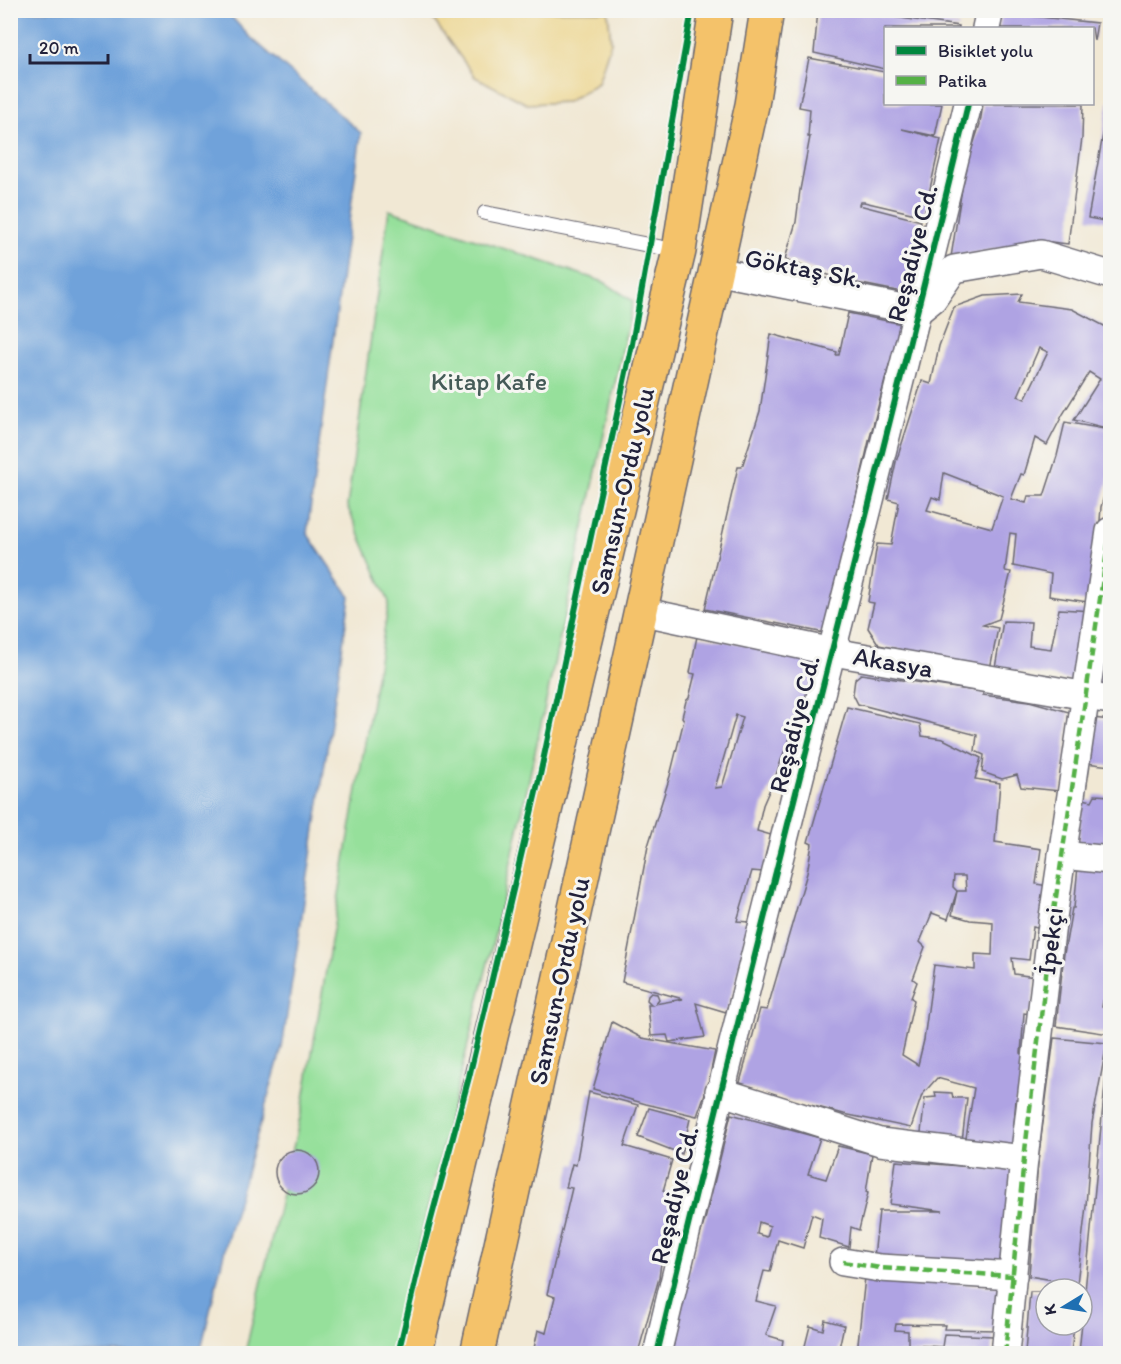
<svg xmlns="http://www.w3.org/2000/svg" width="1121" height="1364" viewBox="0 0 1121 1364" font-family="Itim,sans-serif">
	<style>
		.green { fill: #96e09b; stroke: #5c816b; stroke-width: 1.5 }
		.sand { fill: #eeda9e; stroke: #887e6c; stroke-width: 1.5 }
		.water { fill: #6fa2da; stroke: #48628a; stroke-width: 1.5 }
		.building { fill: #afa3e3; fill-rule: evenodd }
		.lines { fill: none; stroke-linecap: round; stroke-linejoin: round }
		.service-casing { stroke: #6a6771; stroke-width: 16 }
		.minor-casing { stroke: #6a6771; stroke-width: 30 }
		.trunk-casing { stroke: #6a6771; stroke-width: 36 }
		.service { stroke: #fff; stroke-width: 14 }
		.minor { stroke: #fff; stroke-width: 27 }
		.trunk { stroke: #f4c26a; stroke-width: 33 }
		.quiet { stroke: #55b146; stroke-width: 4.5; stroke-dasharray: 9 4.5; stroke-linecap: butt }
		.cycleway-casing { stroke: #f6f6f2; stroke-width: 10 }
		.cycleway { stroke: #00873e; stroke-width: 6 }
		.labels { text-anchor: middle; stroke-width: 6; stroke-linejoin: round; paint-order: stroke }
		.street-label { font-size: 26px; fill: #22223b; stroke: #f6f6f2 }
		.park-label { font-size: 26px; fill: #455b58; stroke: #f6f6f2 }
	</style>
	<rect width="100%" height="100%" fill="#f6f6f2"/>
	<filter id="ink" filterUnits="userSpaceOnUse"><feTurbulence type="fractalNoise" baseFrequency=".0167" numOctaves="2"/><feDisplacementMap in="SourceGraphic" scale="12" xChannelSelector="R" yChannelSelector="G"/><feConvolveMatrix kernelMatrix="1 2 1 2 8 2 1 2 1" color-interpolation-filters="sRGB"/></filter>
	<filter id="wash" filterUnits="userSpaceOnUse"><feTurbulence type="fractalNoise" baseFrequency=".008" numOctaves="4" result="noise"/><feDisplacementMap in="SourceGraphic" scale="24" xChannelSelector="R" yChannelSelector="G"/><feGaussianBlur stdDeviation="1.35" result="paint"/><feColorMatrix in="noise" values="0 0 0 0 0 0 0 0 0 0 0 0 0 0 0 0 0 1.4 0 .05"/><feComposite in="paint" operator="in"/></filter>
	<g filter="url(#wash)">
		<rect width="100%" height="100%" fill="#f1e8d4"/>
		<path class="green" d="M389,210l215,72 29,19 -135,621 -106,431h-147l58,-248 86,-503 -42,-96z"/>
		<path class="sand" d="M427,11h181l3,31 -13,41 -31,19 -40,2 -52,-27z"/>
		<path class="water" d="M10,11h216l22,24 113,98 -54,400 43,64 -68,451 -55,192 -27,113h-189z"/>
		<g id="blocks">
			<g class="building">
				<path d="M818,10h61v5l80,11v2h-74v41l-71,-16z"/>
				<path d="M1002,13l95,10 -3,18 -2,-13h-93z"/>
				<path d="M809,58l76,14v32h57l-7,32 -33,-7 39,10 -17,77 -60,-14h-4l-1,3 62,16 -14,72 -65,-13 -57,-21 11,-37 4,-32 10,-53h-2l2,-28 -11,-2z"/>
				<path d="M1109,101h1v121l-22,-4z"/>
				<path d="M983,104h100l-1,34 -14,106 -25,-3 -92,16 14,-87 15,-46z"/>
				<path d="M1022,294l-4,8 54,7 38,20v100l-36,-9 26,-41 -11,-7 -26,42 -16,31 -12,-7 -11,37 -3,-1 -10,25 15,4 2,-7h16l13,-40 8,-34 45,8v45l-9,32 -7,96 -45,-7 2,-22 -38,-8 3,-32 -6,-1 -5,38 6,1 -12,47 -16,6 15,3 -8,41 -111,-24 -11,-17 6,-25 -6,-1 9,-58 14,1 8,-43 -11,-3 8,-37 26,-81 9,3 8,-38 15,-39 31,-11zM1039,348l9,4 -23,47 -7,-3zM944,473l59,23 -11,32 -65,-18 5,-13 8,3z"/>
				<path d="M848,313l54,11 -9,42 -4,-1 -20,76 -44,192 -120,-24 33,-142h4l18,-56 11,-77 66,18 -1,3h3z"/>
				<path d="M1110,603v84l-16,-2z"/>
				<path d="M1059,609l34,2 -11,72 -35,-8 -52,-7 8,-47 28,1 -2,24 22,3z"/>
				<path d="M697,636l68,12 53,15 -15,41 4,3 -7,28 -9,-3 -15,43 -13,30 -6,26 14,4 -8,37 -11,-1 -15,50 12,1 -10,45 -13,45 -30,-9 9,34 -36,5 -2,-7 -16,1 -3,-31h4l-5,-5 1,-4 3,-3 6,1 2,5 -4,5 28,-5 -61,-17 26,-136 22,-70 14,-56 -2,-3 4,-16 3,-3 6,-24 -5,-1zM736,715l7,2 -21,70 -7,1z"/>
				<path d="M861,674l122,18v3l46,6 40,11 -9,79 -39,-4 -4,-12 -15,4 -20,-7 2,-17 -9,-4 2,-16 -119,-31 -5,-10 2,-15z"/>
				<path d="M847,707l73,17 2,12 21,3 38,19 -6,21 25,4 -5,59 46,7 -5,35 12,2 -6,43 -9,-2 -4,33 -17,-2 2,16 21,3 -4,37 -7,-1 -3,40 11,1 -7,48 -9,-3 -4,52 -47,-7 9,-56 -37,-10 -15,17 -11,33 -67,-14 -105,-28 21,-77 7,1 40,-137 5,-29 -4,-2zM954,876h11l1,15h-9l-4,-4zM957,891l-5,24 18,5 23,2 -1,33 -17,-1v16l-41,-5 -10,75 -6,25 -16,-10 12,-55 -3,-2 6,-16 -4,-3 12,-32 -5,-5 12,-29 16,6z"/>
				<path d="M1093,718l17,2v46l-24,-3z"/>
				<path d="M1095,795l15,1v52l-32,-5 5,-44 9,2z"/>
				<path d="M1078,866l32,2v135l-7,-2 -1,6 8,3 -1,24 -53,-8 8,-72 8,-46h2z"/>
				<path d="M612,1022l30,16 73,13 -7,34 -11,31 -51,-12 -53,-15z"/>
				<path d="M1054,1038l53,5 -15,80 -6,83 -9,78 -48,-8 9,-115z"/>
				<path d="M1110,1063l-1,290h-30l27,-278z"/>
				<path d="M589,1092l49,13 -14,41 48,14 -9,31 11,4 -9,38 -6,45 -21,75h-105l5,-23 8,3 9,-36 -8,-3 25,-106 -6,-1 6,-23 4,1z"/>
				<path d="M935,1092l17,1 1,5h14l-5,44 -42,-1 5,-43 11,-1z"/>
				<path d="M649,1108l41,11 -8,35 -44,-17z"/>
				<path d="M731,1114l89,24 -12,36 18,5 12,-33 34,8 -6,38 2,1 -9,37 -8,-3 -2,20 -30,-9 3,-20 -10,-4 -9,34 -25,-8 -8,32 -6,-1 -8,30 20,5 -10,29 17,5 -2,13h-109l13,-69 21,-68zM759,1222l11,4 -3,11 -10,-3z"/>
				<circle cx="297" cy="1172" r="22"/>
				<path d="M896,1161l116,9 -9,96 -129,-9 5,-46h64l-53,-7z"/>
				<path d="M865,1277l139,10 -7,43 -53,-1 1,-4 -49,-1 -1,6 13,1v14l34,2 2,-13 49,2 -2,17h-134z"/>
				<path d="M1030,1292h16v33h28l-3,28h-46z"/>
				<path d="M825,1320l19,5 -6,28h-47l1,-4 12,1 6,-24 13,4z"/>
			</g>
		</g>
	</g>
	<g filter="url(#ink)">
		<use href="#blocks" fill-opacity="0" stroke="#6a6771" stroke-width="1.5"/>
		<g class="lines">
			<g class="service-casing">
				<path id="service" d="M485,213l194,38"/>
			</g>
			<g class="minor-casing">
				<g id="minor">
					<path d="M986,28l4,-18"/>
					<path d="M716,271l202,40 15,-12 21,-30 87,-15 69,21"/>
					<path d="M640,611l193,41 277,48"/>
					<path d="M1062,855l48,5"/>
					<path d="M719,1091l161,51 144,17"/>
					<path d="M843,1262l37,6 133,8"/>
					<path d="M657,1354c99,-418 211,-833 311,-1250"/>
					<path d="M1005,1354l19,-195 28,-235 58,-393"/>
				</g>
			</g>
			<g class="trunk-casing">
				<g id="trunk">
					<path d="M415,1354l264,-1103 37,-241"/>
					<path d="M477,1354l275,-1249 15,-95"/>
				</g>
			</g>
			<use href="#service" class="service"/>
			<use href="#minor" class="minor"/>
			<use href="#trunk" class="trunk"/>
			<g class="quiet">
				<path d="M843,1262l37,6 133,8"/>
				<path d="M1005,1354l19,-195 28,-235 58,-393"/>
			</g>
			<g class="cycleway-casing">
				<g id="cycleway">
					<path d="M398,1354l23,-97 48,-180 71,-302 92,-431 60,-334"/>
					<path d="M657,1354c99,-418 211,-833 311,-1250"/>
				</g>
			</g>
			<use href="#cycleway" class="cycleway"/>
		</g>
	</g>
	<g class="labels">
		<g class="street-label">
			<text transform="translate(912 253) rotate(-76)" y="9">Reşadiye Cd.</text>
			<text transform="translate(804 268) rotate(11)" y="9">Göktaş Sk.</text>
			<text transform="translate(622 491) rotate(-77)" y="9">Samsun-Ordu yolu</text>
			<text transform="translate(893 662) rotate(10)" y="9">Akasya</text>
			<text transform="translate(794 724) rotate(-76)" y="9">Reşadiye Cd.</text>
			<text transform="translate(1050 941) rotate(-83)" y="9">İpekçi</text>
			<text transform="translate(559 981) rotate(-78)" y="9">Samsun-Ordu yolu</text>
			<text transform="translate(674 1195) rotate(-77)" y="9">Reşadiye Cd.</text>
		</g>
		<g class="park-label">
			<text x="489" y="390">Kitap Kafe</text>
		</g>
	</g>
	<rect width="1121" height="1364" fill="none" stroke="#f6f6f2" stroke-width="36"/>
	<rect x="884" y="27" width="210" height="78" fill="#f6f6f2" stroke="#a1a1a9" stroke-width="1.5"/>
	<rect x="896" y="46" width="30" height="9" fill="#00873e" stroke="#a1a1a9" stroke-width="1.5"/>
	<text x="938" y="57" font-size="18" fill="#22223b">Bisiklet yolu</text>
	<rect x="896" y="76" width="30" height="9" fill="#55b146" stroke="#a1a1a9" stroke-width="1.5"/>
	<text x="938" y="87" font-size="18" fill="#22223b">Patika</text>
	<g transform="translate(1064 1307) rotate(259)"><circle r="28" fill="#f6f6f2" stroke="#a1a1a9" stroke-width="1.5"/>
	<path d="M0-4.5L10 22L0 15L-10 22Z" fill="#1f6fb2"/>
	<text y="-9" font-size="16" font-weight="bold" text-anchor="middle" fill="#22223b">K</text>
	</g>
	<path d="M30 54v9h78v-9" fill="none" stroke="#22223b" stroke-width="3"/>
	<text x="39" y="54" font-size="18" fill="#22223b" stroke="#f6f6f2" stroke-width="4.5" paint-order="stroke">20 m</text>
</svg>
